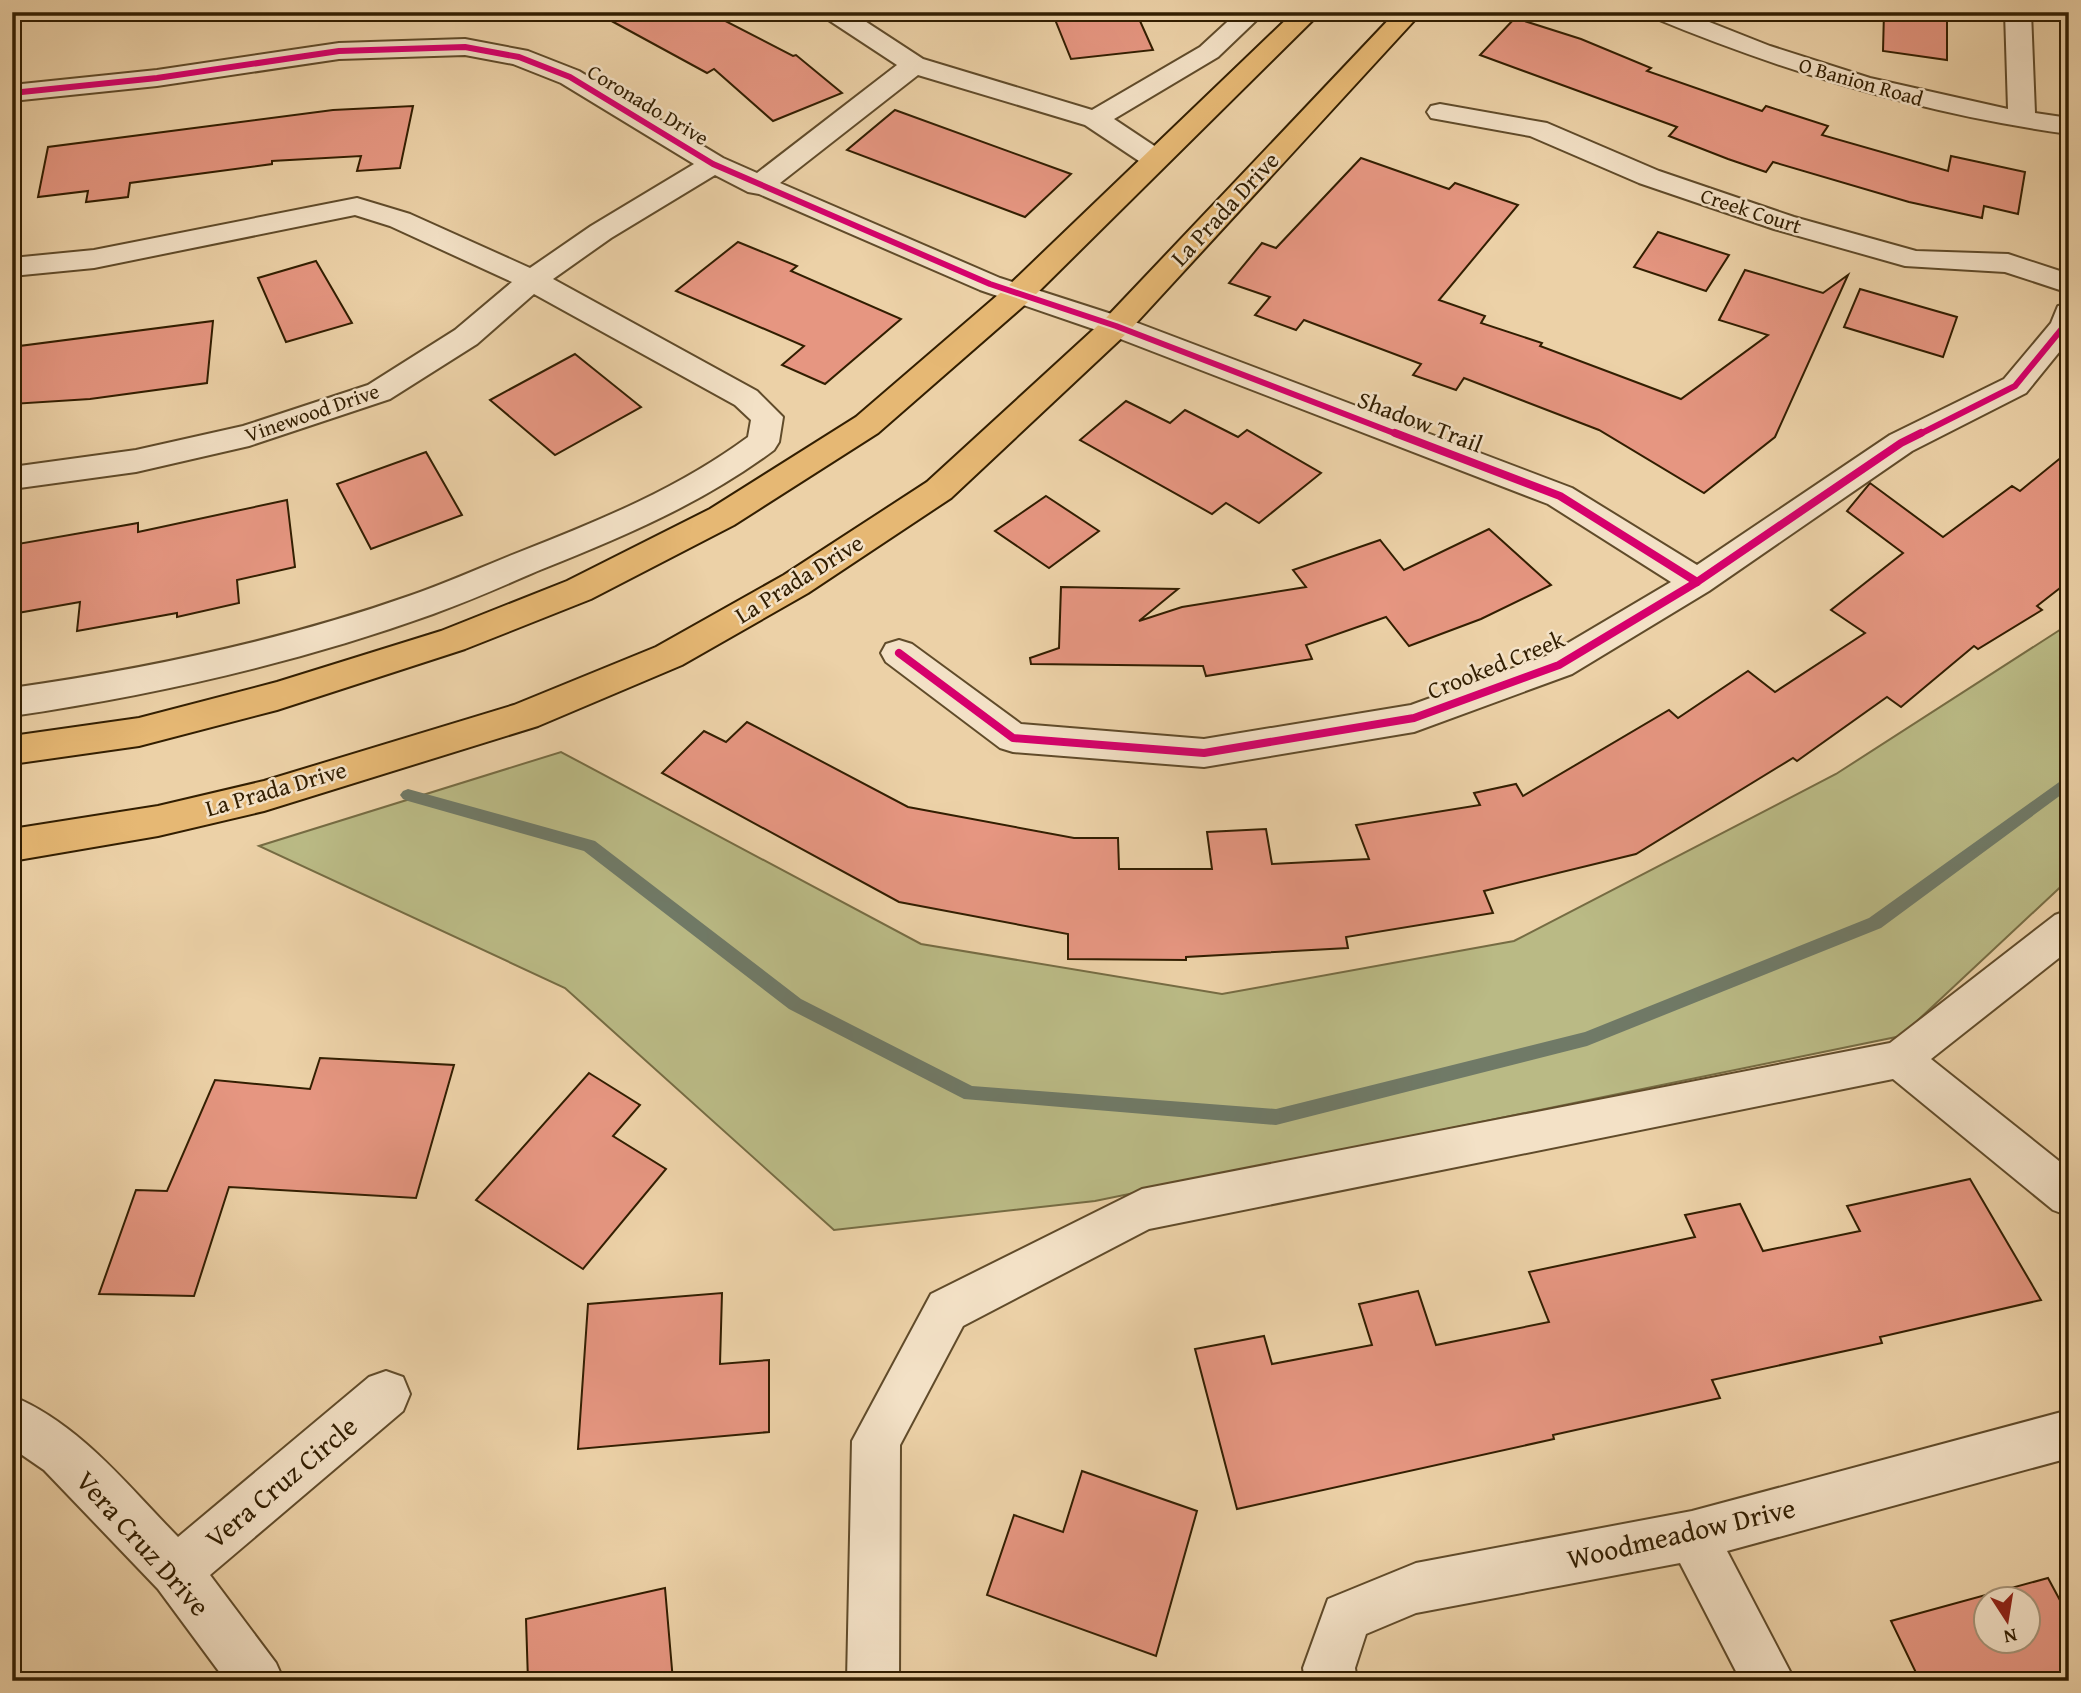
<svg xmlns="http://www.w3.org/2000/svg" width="2081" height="1693" viewBox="0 0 2081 1693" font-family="'Gentium Book Plus',serif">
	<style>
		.green { fill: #baba85; stroke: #766c43; stroke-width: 2 }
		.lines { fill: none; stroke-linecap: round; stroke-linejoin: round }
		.stream { fill: #707a67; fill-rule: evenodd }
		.building { fill: #e69681; stroke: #321e01; stroke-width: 2; fill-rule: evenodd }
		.minor-casing { stroke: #604b2a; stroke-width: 4 }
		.major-casing { stroke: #321e01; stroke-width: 4 }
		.minor { fill: #f3e1c6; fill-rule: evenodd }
		.major { fill: #e6b874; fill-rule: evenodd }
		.cycleway-far1-casing { stroke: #f3e1c6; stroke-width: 10 }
		.cycleway-casing { stroke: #f3e1c6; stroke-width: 12 }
		.cycleway-far1 { stroke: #d6006c; stroke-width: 6 }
		.cycleway { stroke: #d6006c; stroke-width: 8 }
		.labels { text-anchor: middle; stroke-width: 5; stroke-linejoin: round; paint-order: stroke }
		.far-street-label { font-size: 21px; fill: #321e01; stroke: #f3e1c6 }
		.street-label { font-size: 24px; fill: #321e01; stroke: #f3e1c6 }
		.near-street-label { font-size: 28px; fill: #321e01; stroke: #f3e1c6 }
	</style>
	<rect width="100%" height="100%" fill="#ecd1a7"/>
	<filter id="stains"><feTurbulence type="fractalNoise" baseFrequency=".00286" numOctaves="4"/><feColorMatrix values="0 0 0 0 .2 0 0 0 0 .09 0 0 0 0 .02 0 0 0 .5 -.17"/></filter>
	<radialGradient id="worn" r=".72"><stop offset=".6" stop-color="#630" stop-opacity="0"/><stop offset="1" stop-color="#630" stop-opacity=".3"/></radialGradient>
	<path class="green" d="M2069,624v255l-168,157 -806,165 -261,29 -269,-242 -306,-142 302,-94 360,192 301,50 292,-53 322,-167z"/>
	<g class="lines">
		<path class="stream" d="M2069,775v14l-188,139 -294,118 -311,79 -312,-26 -175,-90 -205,-158 -176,-50 -5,-2 -3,-4 3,-4 5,-2 187,52 206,158 171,87 304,23 309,-77 284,-114z"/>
	</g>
	<g class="building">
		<path d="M595,12h113l85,44 3,-1 46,38 -69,28 -59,-52 -7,4z"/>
		<path d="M1052,12h84l17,38 -82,9z"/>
		<path d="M1884,12h33l30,5v43l-64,-9z"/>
		<path d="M1515,18l66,21 70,29 -4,3 115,40 4,-5 62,20 -6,9 126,36 3,-15 74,16 -7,42 -34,-8 -2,12 -73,-16 -136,-40 -7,10 -38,-13 -59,-23 8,-9 -197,-72z"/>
		<path d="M413,106l-13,62 -43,3 4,-15 -89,5v3l-142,19 -2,14 -42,5 2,-11 -50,6 10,-50 285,-37z"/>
		<path d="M895,110l176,64 -46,43 -178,-67z"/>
		<path d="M1361,158l88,31 6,-6 63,22 -79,95 46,16 -4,7 61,20 -2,3 141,53 87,-64 -49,-15 26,-50 78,23 25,-18 -73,162 -71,56 -105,-63 -135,-52 -8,12 -43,-15 8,-11 -117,-44 -8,10 -41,-15 15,-18 -41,-14 33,-40 14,5z"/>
		<path d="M1658,232l71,23 -23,36 -72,-24z"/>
		<path d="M738,242l59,24 -6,5 110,48 -76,65 -43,-19 22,-19 -128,-55z"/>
		<path d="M316,261l36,62 -66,19 -28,-64z"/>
		<path d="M1860,289l97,28 -14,40 -99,-30z"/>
		<path d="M213,321l-6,62 -117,16 -78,5v-57z"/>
		<path d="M575,354l66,53 -86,48 -65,-55z"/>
		<path d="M1126,401l44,22 15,-13 53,27 9,-7 74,43 -62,50 -33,-20 -14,11 -132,-74z"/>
		<path d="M2069,451v130l-32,25 5,4 -64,39 -4,-3 -73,61 -14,-10 -90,64 -4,-3 -157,96 -152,37 9,22 -147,24 2,11 -162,9v3l-118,-1v-25l-169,-32 -237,-129 42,-42 22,11 21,-20 161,85 166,31h44l1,31h93l-5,-37 59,-3 6,35 97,-5 -13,-34 124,-20 -6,-12 42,-9 7,12 146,-86 9,8 70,-47 27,21 90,-59 -34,-23 72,-57 -56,-42 23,-28 73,54 69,-51 8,5z"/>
		<path d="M426,452l36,63 -91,34 -34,-65z"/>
		<path d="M1046,496l53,35 -50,37 -54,-37z"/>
		<path d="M287,500l8,67 -58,13 2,23 -62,14v-4l-100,18 3,-29 -68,12v-69l126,-22v9z"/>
		<path d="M1489,529l62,56 -70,34 -72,27 -23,-29 -80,28 6,14 -106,17 -3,-10 -172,-2 -1,-6 29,-10 2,-61 117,2 -39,32 43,-14 124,-20 -13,-17 87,-30 24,30z"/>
		<path d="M320,1058l134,7 -38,133 -187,-11 -35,109 -95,-2 37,-104 31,1 48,-111 95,9z"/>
		<path d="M589,1073l51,32 -27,31 53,33 -83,100 -107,-69z"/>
		<path d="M1970,1179l71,121 -161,37 2,6 -170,37 8,18 -167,37 1,4 -317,70 -42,-160 69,-13 8,28 100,-19 -13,-41 59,-13 18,54 113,-23 -20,-50 166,-35 -10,-22 55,-11 23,47 97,-20 -13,-25z"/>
		<path d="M722,1293l-2,71 49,-4v72l-191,17 10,-145z"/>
		<path d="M1082,1471l115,40 -41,145 -169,-61 27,-80 49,17z"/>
		<path d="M2048,1578l21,39v64h-149l-29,-60zM1986,1599h42v42h-42z"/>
		<path d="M665,1588l8,93h-145l-2,-62z"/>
	</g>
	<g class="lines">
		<g class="minor-casing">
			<g id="minor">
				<path d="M821,12h30l72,47 169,51 108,-63 38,-35h27l-47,45 -104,62 51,34 4,6 -4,6 -10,2 -10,-2 -60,-40 -167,-50 -138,108 220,95 127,41 445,169 125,77 193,-130 114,-56 47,-56 7,-17 11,-2v36l-43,53 -114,58 -203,140 -137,83 -158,58 -210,35 -191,-15 -13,-4 -114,-86 -5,-9 5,-9 13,-4 13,4 109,80 183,15 207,-34 135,-49 125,-74 -123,-78 -443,-171 -125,-43 -221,-96 -11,-2 -33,-17 -104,63 -58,41 204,112 26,26 -4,25 -5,8c-71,53 -151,87 -234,120 -35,15 -71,31 -107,44 -136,49 -278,81 -421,102v-28c134,-19 269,-47 397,-92 38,-13 75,-30 113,-45 79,-31 157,-63 226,-114l3,-17 -16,-15 -201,-111 -57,50 -87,55 -141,47 -113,26 -124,17v-22l124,-17 107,-24 125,-41 87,-55 57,-48 -122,-56 -35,-11 -261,53 -82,8v-18l82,-8 263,-52 53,16 120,54 61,-42 103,-62 -133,-81 -48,-19 -48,-9 -126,4 -182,27 -145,15v-16l145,-15 182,-27 126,-4 63,12 51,20 144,87 34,15 140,-108 -73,-48z"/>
				<path d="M1649,12h35l86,34 100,32 138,31 -3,-97h26l4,101 34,5v16c-145,-20 -282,-61 -417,-117z"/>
				<path d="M1440,104l107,19 112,48 135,46 122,34 92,3 61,20v19l-64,-21 -100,-6 -131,-37 -135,-46 -109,-47 -99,-18 -4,-6 4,-6z"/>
				<path d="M2069,910v40l-138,109 138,110v47l-16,-6 -160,-131 -744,150 -186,97 -63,119 -1,236h-52l5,-240 79,-147 211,-105 748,-146 165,-128z"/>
				<path d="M386,1371l17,6 7,17 -7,17 -193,164 66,88 8,18h-58l-68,-92 -114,-119 -32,-22v-52c68,28 116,90 166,141l191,-160z"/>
				<path d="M2069,1410v48l-342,93 68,130h-54l-61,-118 -264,50 -50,21 -11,34 2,13h-52l-2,-13 25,-69 88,-36 276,-52z"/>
			</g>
		</g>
		<g class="major-casing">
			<g id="major">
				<path d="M1294,12h27l-293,290 -150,131 -144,92 -143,74 -126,50 -188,61 -138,36 -127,18v-28l127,-18 138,-36 164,-51 126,-50 143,-72 146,-92 150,-129z"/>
				<path d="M1396,12h26l-295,321 -176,165 -143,95 -126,72 -144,61 -274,85 -106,25 -146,25v-32l146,-23 106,-25 250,-76 142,-58 128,-72 143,-93 178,-163z"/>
			</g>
		</g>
		<use href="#minor" class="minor"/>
		<use href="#major" class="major"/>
		<g class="cycleway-far1-casing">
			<g id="cycleway-far1">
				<path d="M12,93l145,-15 182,-27 126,-4 54,10 51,20 143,87 277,120 126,42 283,109"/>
				<path d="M1918,435l97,-49 50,-61 4,-12"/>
			</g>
		</g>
		<g class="cycleway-casing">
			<g id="cycleway">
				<path d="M1395,433l165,63 137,86"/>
				<path d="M899,653l114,85 191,15 210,-35 145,-53 138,-83 204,-139 20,-10"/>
			</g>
		</g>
		<use href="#cycleway-far1" class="cycleway-far1"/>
		<use href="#cycleway" class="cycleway"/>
	</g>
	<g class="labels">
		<g class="far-street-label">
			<text transform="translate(1861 82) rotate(16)" y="7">O Banion Road</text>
			<text transform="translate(648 105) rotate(31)" y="7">Coronado Drive</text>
			<text transform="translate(1751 211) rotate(18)" y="7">Creek Court</text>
			<text transform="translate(312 413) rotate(-19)" y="7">Vinewood Drive</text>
		</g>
		<g class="street-label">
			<text transform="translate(1225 209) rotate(-47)" y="8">La Prada Drive</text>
			<text transform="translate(1420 422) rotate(21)" y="8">Shadow Trail</text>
			<text transform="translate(799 579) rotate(-32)" y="8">La Prada Drive</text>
			<text transform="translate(1496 665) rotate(-22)" y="8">Crooked Creek</text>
			<text transform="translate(276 789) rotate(-16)" y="8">La Prada Drive</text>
		</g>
		<g class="near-street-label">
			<text transform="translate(281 1482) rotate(-40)" y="10">Vera Cruz Circle</text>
			<text transform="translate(1681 1533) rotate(-13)" y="10">Woodmeadow Drive</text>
			<text transform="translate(143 1543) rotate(48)" y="10">Vera Cruz Drive</text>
		</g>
	</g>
	<rect width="2081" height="1693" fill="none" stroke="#ecd1a7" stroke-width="42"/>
	<rect x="14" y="14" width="2053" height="1665" fill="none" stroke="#321e01" stroke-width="3.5"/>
	<rect x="21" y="21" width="2039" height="1651" fill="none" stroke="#321e01" stroke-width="2"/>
	<g transform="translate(2007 1620) rotate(168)"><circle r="33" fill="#f3e1c6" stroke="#a69377" stroke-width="2"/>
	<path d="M0-5L12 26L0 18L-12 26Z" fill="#8f2418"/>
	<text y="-10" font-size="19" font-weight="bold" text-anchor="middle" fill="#321e01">N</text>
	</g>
	<rect width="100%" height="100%" filter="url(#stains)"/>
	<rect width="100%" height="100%" fill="url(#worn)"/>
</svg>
